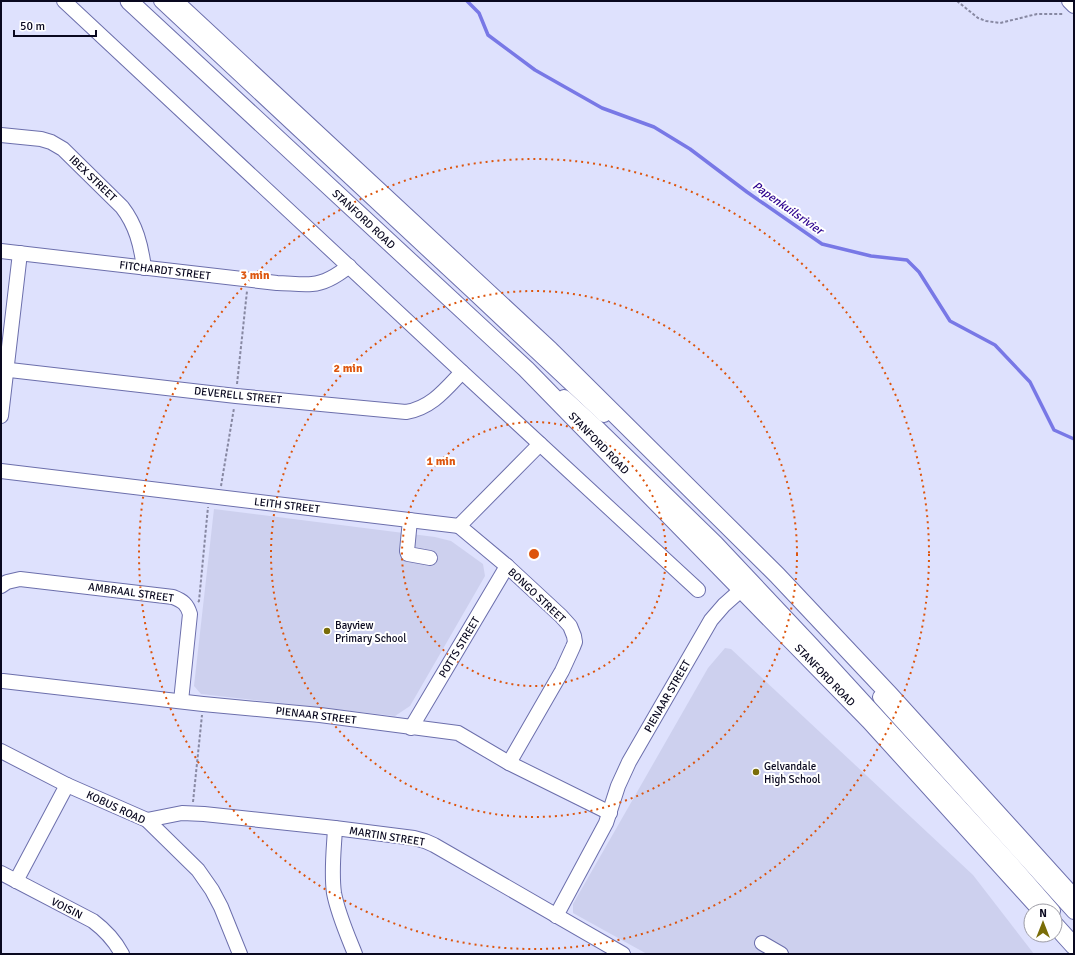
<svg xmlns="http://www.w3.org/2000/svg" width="1075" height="955" viewBox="0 0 1075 955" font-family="Signika,sans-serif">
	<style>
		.built { fill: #cdd0ee }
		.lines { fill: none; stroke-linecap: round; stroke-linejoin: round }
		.stream { stroke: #7878e6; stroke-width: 3.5 }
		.minor-casing { stroke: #6c6fac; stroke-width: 16 }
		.major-casing { stroke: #6c6fac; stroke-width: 19 }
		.path { stroke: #8788a2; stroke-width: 2; stroke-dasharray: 3 2; stroke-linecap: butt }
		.minor { stroke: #fff; stroke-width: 14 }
		.major { stroke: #fff; stroke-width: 17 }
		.ring { fill: none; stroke: #dd550d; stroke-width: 2; stroke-dasharray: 2 4 }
		.poi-dot { fill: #7a6d08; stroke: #fff; stroke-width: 1.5 }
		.labels { text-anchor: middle; stroke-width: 4; stroke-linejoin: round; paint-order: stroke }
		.street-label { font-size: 11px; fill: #09081f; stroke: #fff }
		.poi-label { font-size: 11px; fill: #09081f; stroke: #fff; text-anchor: start }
		.water-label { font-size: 12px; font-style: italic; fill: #2c008e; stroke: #fff }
		.centre { fill: #dd550d; stroke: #fff; stroke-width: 2 }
		.ring-label { font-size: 12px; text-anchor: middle; font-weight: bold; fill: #dd550d; stroke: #fff; stroke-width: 4; stroke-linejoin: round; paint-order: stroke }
	</style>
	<rect width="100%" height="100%" fill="#dee1fd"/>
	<g class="built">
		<path d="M214,509l221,28 16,4 32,23 2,12 -75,130 -15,10 -194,-22 -7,-8z"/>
		<path d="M725,648l6,1 242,226 61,79h-387l-74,-41v-9l135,-236z"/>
	</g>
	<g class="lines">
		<path class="stream" d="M467,1l12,12 9,22 47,35 67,38 52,19 36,22 57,43 75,52 49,12 36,4 12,12 31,49 45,24 35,37 24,48 20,9"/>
		<g class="minor-casing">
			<g id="minor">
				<path d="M64,1l398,371 236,218"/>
				<path d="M161,1l312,291 131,123"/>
				<path d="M1069,1l5,5"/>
				<path d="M1,135l40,4 10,3 12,7 59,58c14,18 19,38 22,61"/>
				<path d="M1,251l276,32c11,0 24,2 35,1 14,-1 26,-9 37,-18"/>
				<path d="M1,369l235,27 170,16c25,-4 39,-22 56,-40"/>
				<path d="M564,397l36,33 116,113 96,102 87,95 114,125 40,46"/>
				<path d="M1,416l19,-163"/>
				<path d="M1,471l458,55 81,-82"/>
				<path d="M410,520l-3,31 1,3 22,4"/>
				<path d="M459,526l48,40 54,50 9,10 4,10 1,6 -2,5 -11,24 -53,92"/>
				<path d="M1,586l6,-4 13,-3 153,18c10,4 14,7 17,17l-9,87"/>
				<path d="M3,681l200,23 117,11 138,18 51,30 101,50"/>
				<path d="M880,697l194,215"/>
				<path d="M411,728l96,-162"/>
				<path d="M1,751l66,34 80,35 51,50 14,20 9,17 19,47"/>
				<path d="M147,820l35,-7 22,1 131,14 79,10 11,3 9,4 189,109"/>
				<path d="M335,828c-1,21 -4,43 -1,65 4,21 13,41 21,61"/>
				<path d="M1,873l92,48c12,9 22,20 29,33"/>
				<path d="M16,881l51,-96"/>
				<path d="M556,916l50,-93 12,-37 11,-24 82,-142 13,-15 18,-16"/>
				<path d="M762,943l19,11"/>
			</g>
		</g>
		<g class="major-casing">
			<g id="major">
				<path d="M129,1l397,368 344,352 172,190"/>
				<path d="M174,1l376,349 227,225 113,120 184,203"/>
				<path d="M1055,925l19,21"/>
			</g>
		</g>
		<g class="path">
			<path d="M957,1l21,17 8,3 14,2 37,-9h27"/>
			<path d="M237,384l10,-93"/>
			<path d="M221,486l13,-78"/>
			<path d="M198,602l1,-1 9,-94"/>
			<path d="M193,802l9,-87"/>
		</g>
		<use href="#minor" class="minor"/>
		<use href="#major" class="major"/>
	</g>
	<g class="ring">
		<circle cx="534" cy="554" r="132"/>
		<circle cx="534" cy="554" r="263"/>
		<circle cx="534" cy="554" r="395"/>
	</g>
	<g class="poi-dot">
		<circle cx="327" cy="631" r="4"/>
		<circle cx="756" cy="772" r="4"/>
	</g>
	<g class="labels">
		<g class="street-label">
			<text transform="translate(93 178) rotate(44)" y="4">IBEX STREET</text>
			<text transform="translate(364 219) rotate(43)" y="4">STANFORD ROAD</text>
			<text transform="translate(165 270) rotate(7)" y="4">FITCHARDT STREET</text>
			<text transform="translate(238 395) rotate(6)" y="4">DEVERELL STREET</text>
			<text transform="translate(599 443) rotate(46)" y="4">STANFORD ROAD</text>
			<text transform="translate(287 505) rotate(7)" y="4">LEITH STREET</text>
			<text transform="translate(131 592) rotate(8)" y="4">AMBRAAL STREET</text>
			<text transform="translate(537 595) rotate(43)" y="4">BONGO STREET</text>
			<text transform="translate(459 647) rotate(-59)" y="4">POTTS STREET</text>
			<text transform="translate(825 675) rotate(46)" y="4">STANFORD ROAD</text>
			<text transform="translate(667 696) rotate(-60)" y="4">PIENAAR STREET</text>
			<text transform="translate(316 715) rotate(7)" y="4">PIENAAR STREET</text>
			<text transform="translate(116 807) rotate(25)" y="4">KOBUS ROAD</text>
			<text transform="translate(387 836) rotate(9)" y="4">MARTIN STREET</text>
			<text transform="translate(67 908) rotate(27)" y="4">VOISIN</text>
		</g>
		<g class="poi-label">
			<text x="335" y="629">Bayview<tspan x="335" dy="13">Primary School</tspan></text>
			<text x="764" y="770">Gelvandale<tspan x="764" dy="13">High School</tspan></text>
		</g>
		<g class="water-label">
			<text transform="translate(788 208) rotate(35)" y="4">Papenkuilsrivier</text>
		</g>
	</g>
	<circle cx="534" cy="554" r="6" class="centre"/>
	<g class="ring-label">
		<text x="255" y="279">3 min</text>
		<text x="348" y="372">2 min</text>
		<text x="441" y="465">1 min</text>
	</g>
	<rect width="1075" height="955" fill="none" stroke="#09081f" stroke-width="4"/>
	<g transform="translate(1043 923)"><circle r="19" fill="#ffffff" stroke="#9d9ca5"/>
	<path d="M0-3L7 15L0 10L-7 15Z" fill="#7a6d08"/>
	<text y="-6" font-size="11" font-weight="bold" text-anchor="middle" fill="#09081f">N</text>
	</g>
	<path d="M14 30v6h82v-6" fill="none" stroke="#09081f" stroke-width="2"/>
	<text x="20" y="30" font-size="12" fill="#09081f" stroke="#ffffff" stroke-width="3" paint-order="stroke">50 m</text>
</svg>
